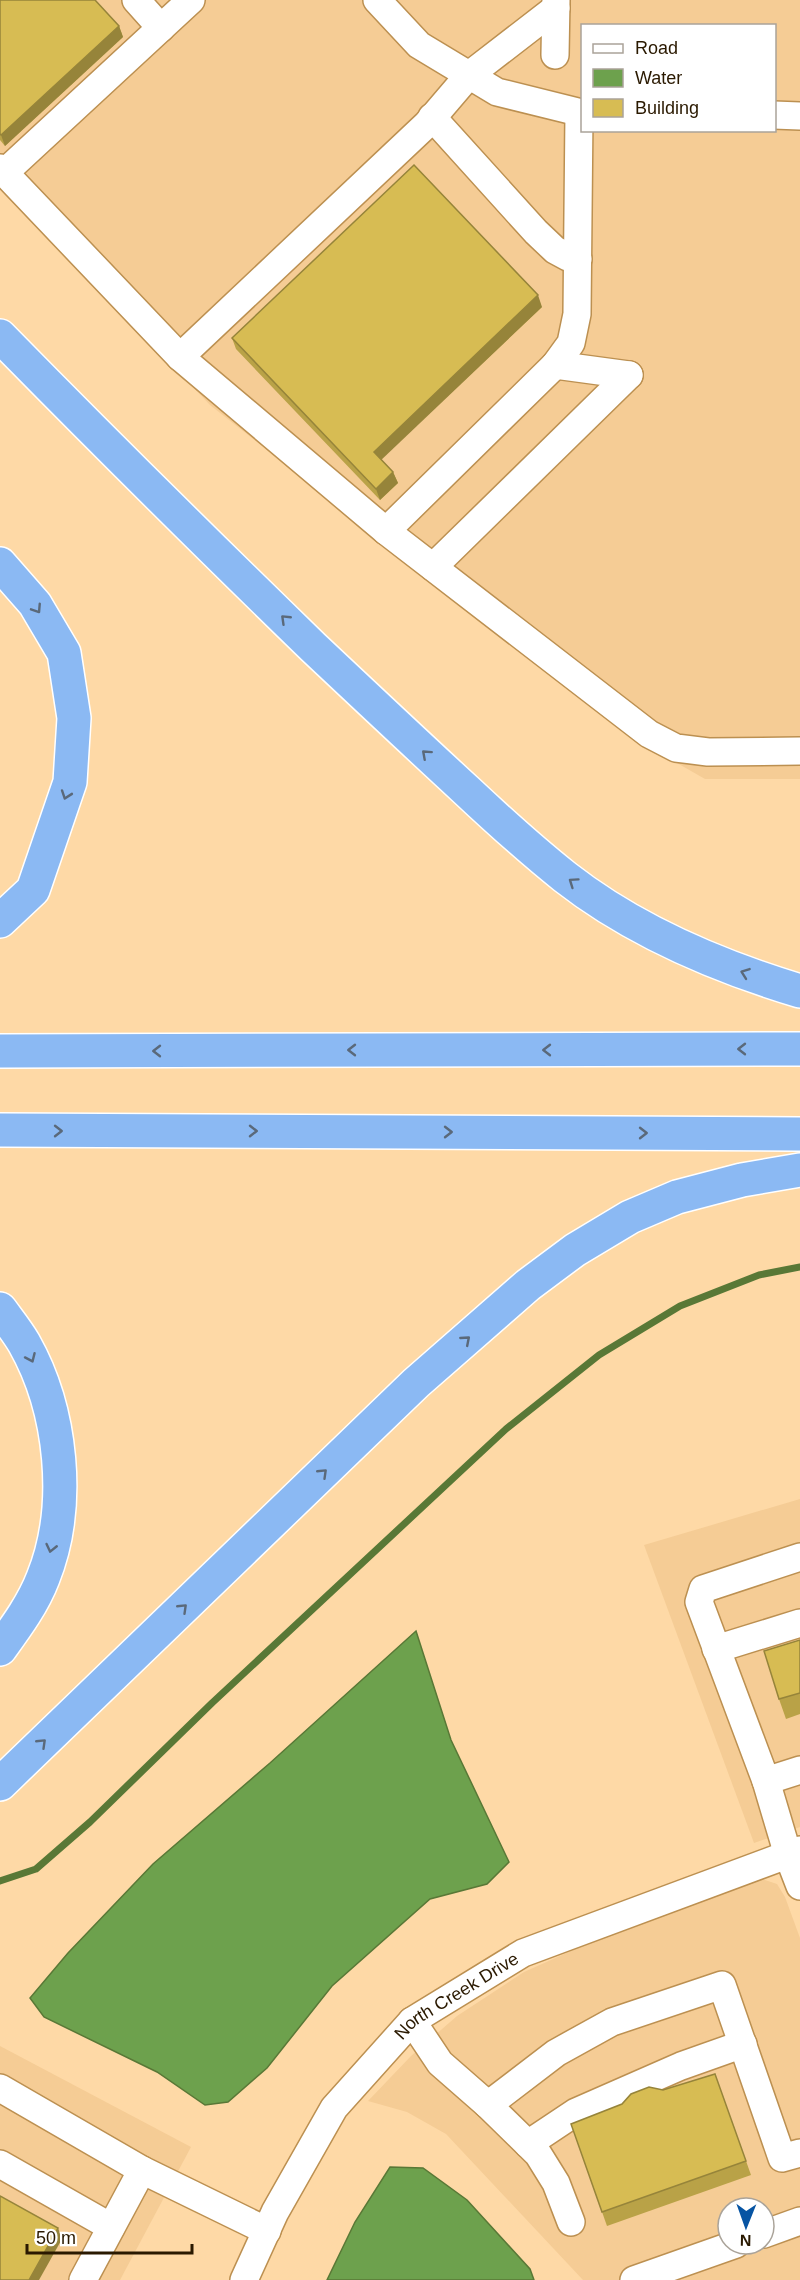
<svg xmlns="http://www.w3.org/2000/svg" width="800" height="2280" viewBox="0 0 800 2280" font-family="Arial,sans-serif">
	<style>
		.built { fill: #f5cc95; fill-rule: evenodd }
		.water { fill: #6da14d; stroke: #597836; stroke-width: 1.5 }
		.lines { fill: none; stroke-linecap: round; stroke-linejoin: round }
		.stream { stroke: #597836; stroke-width: 7 }
		.minor-casing { stroke: #bc9051; stroke-width: 30 }
		.highway-casing { stroke: #fff; stroke-width: 36 }
		.minor { stroke: #fff; stroke-width: 27 }
		.highway { stroke: #8bb9f3; stroke-width: 33 }
		.wall { fill: #b9a247 }
		.shaded-wall { fill: #96843a }
		.building { fill: #d7bc53; stroke: #96843a; stroke-width: 1.5 }
		.oneway { stroke: #5a697a }
		.labels { text-anchor: middle; stroke-width: 4.5; stroke-linejoin: round; paint-order: stroke }
		.street-label { font-size: 18px; fill: #2a1900; stroke: #fff }
	</style>
	<rect width="100%" height="100%" fill="#fed9a6"/>
	<g class="built">
		<path d="M0,0h800v779h-95l-70,-40 -425,-334 -210,-221zM582,26h192v104h-192z"/>
		<path d="M800,1499v328l-46,16 -110,-298z"/>
		<path d="M762,1879l15,5 8,13 15,41v342h-217l-137,-146 -39,-22 -39,-11 43,-45 46,-40 67,-44 74,-33zM728,2208h36v36h-36z"/>
		<path d="M0,2046l191,101 -71,133h-120z"/>
	</g>
	<g class="water">
		<path d="M416,1631l35,109 58,122 -22,22 -57,15 -98,87 -65,82 -39,34 -23,3 -48,-33 -113,-55 -14,-19 38,-45 85,-89 117,-101z"/>
		<path d="M390,2167l33,1 44,32 63,69 4,11h-207l28,-58z"/>
	</g>
	<g class="lines">
		<path class="stream" d="M0,1881l36,-12 54,-47 122,-119 294,-274 93,-74 81,-49 79,-31 41,-8"/>
		<g class="minor-casing">
			<g id="minor">
				<path d="M136,0l25,28"/>
				<path d="M377,0l42,45 78,47 85,21"/>
				<path d="M555,55l1,-55"/>
				<path d="M774,115l26,1"/>
				<path d="M432,117l104,115 19,18 13,7 10,2"/>
				<path d="M0,168l180,189 206,174 263,203 27,14 32,4 92,-1"/>
				<path d="M4,173l187,-173"/>
				<path d="M180,357l247,-233 41,-48 88,-68"/>
				<path d="M555,365l74,10"/>
				<path d="M386,531l169,-166 16,-22 6,-29 2,-201"/>
				<path d="M433,567l196,-192"/>
				<path d="M800,1557l-97,32 -4,13 67,179 22,74 12,31"/>
				<path d="M716,1649l84,-26"/>
				<path d="M766,1781l34,-11"/>
				<path d="M412,2021l28,42 48,42 68,-52 56,-31 110,-37 60,173 18,-5"/>
				<path d="M0,2088l142,82 125,61"/>
				<path d="M488,2105l50,49 18,29 15,39"/>
				<path d="M528,2144l48,-32 105,-46 62,-22"/>
				<path d="M0,2164l111,63"/>
				<path d="M764,2234l36,-13"/>
				<path d="M83,2280l59,-110"/>
				<path id="s1" d="M244,2280l31,-68 59,-104 78,-87 111,-68 277,-103"/>
				<path d="M634,2280l102,-36"/>
			</g>
		</g>
		<g class="highway-casing">
			<g id="highway">
				<path d="M0,336c103,105 207,208 313,311 51,48 102,96 153,143 32,30 65,60 99,87 69,54 152,89 235,114"/>
				<path d="M0,564l35,40 29,49 10,65 -4,64 -37,108 -33,31"/>
				<path d="M0,1051l800,-2"/>
				<path d="M0,1130l800,4"/>
				<path d="M0,1309c8,11 17,22 24,34 38,67 48,163 19,235 -10,26 -27,49 -43,71"/>
				<path d="M0,1784l416,-401 112,-98 47,-35 55,-33 47,-20 65,-17 58,-10"/>
			</g>
		</g>
		<use href="#minor" class="minor"/>
		<use href="#highway" class="highway"/>
	</g>
	<g class="wall">
		<path d="M0,0l119,26 4,11 -118,109 -5,-6z"/>
		<path d="M542,307l-161,152 12,13 5,11 -18,17 -144,-151 -4,-11z"/>
		<path d="M800,1640v74l-14,5 -7,-20z"/>
		<path d="M715,2074l36,101 -144,51 -36,-102 92,-34z"/>
	</g>
	<g class="shaded-wall">
		<path d="M119,26l4,11 -118,109 -4,-11z"/>
		<path d="M538,295l4,12 -164,156 -4,-11z"/>
		<path d="M393,472l5,11 -18,17 -4,-11z"/>
		<path d="M58,2228l4,11 -23,41h-10z"/>
	</g>
	<g class="building">
		<path d="M0,0h95l24,26 -118,109 -1,-1z"/>
		<path d="M414,165l124,130 -164,157 19,20 -17,17 -144,-151z"/>
		<path d="M800,1640v53l-21,6 -15,-48z"/>
		<path d="M715,2074l31,87 -144,51 -31,-88 51,-20 9,-10 18,-7 14,3z"/>
		<path d="M0,2196l58,32 -29,52h-29z"/>
	</g>
	<defs><path id="oneway-chevron" d="M-2-3.5L2.5 0L-2 3.5" fill="none" stroke-width="1.6" stroke-linecap="round" stroke-linejoin="round" transform="scale(1.5)"/></defs>
	<g class="oneway">
		<use href="#oneway-chevron" transform="translate(37 609) rotate(57)"/>
		<use href="#oneway-chevron" transform="translate(285 619) rotate(-136)"/>
		<use href="#oneway-chevron" transform="translate(426 754) rotate(-138)"/>
		<use href="#oneway-chevron" transform="translate(66 795) rotate(109)"/>
		<use href="#oneway-chevron" transform="translate(573 882) rotate(-145)"/>
		<use href="#oneway-chevron" transform="translate(745 973) rotate(-160)"/>
		<use href="#oneway-chevron" transform="translate(742 1049) rotate(180)"/>
		<use href="#oneway-chevron" transform="translate(352 1050) rotate(180)"/>
		<use href="#oneway-chevron" transform="translate(547 1050) rotate(180)"/>
		<use href="#oneway-chevron" transform="translate(157 1051) rotate(180)"/>
		<use href="#oneway-chevron" transform="translate(58 1131)"/>
		<use href="#oneway-chevron" transform="translate(253 1131)"/>
		<use href="#oneway-chevron" transform="translate(448 1132)"/>
		<use href="#oneway-chevron" transform="translate(643 1133)"/>
		<use href="#oneway-chevron" transform="translate(466 1340) rotate(-41)"/>
		<use href="#oneway-chevron" transform="translate(31 1358) rotate(66)"/>
		<use href="#oneway-chevron" transform="translate(323 1473) rotate(-44)"/>
		<use href="#oneway-chevron" transform="translate(51 1548) rotate(103)"/>
		<use href="#oneway-chevron" transform="translate(183 1608) rotate(-44)"/>
		<use href="#oneway-chevron" transform="translate(42 1743) rotate(-44)"/>
	</g>
	<g class="labels">
		<g class="street-label">
			<text dy="6" stroke="none"><textPath href="#s1" startOffset="362">North Creek Drive</textPath></text>
		</g>
	</g>
	<rect x="581" y="24" width="195" height="108" fill="#ffffff" stroke="#aaa399" stroke-width="1.5"/>
	<rect x="593" y="44" width="30" height="9" fill="#ffffff" stroke="#aaa399" stroke-width="1.5"/>
	<text x="635" y="54" font-size="18" fill="#2a1900">Road</text>
	<rect x="593" y="69" width="30" height="18" fill="#6da14d" stroke="#aaa399" stroke-width="1.5"/>
	<text x="635" y="84" font-size="18" fill="#2a1900">Water</text>
	<rect x="593" y="99" width="30" height="18" fill="#d7bc53" stroke="#aaa399" stroke-width="1.5"/>
	<text x="635" y="114" font-size="18" fill="#2a1900">Building</text>
	<g transform="translate(746 2226) rotate(181)"><circle r="28" fill="#ffffff" stroke="#aaa399" stroke-width="1.5"/>
	<path d="M0-4.5L10 22L0 15L-10 22Z" fill="#0654a3"/>
	<text y="-9" font-size="16" font-weight="bold" text-anchor="middle" fill="#2a1900">N</text>
	</g>
	<path d="M27 2244v9h165v-9" fill="none" stroke="#2a1900" stroke-width="3"/>
	<text x="36" y="2244" font-size="18" fill="#2a1900" stroke="#ffffff" stroke-width="4.5" paint-order="stroke">50 m</text>
</svg>
